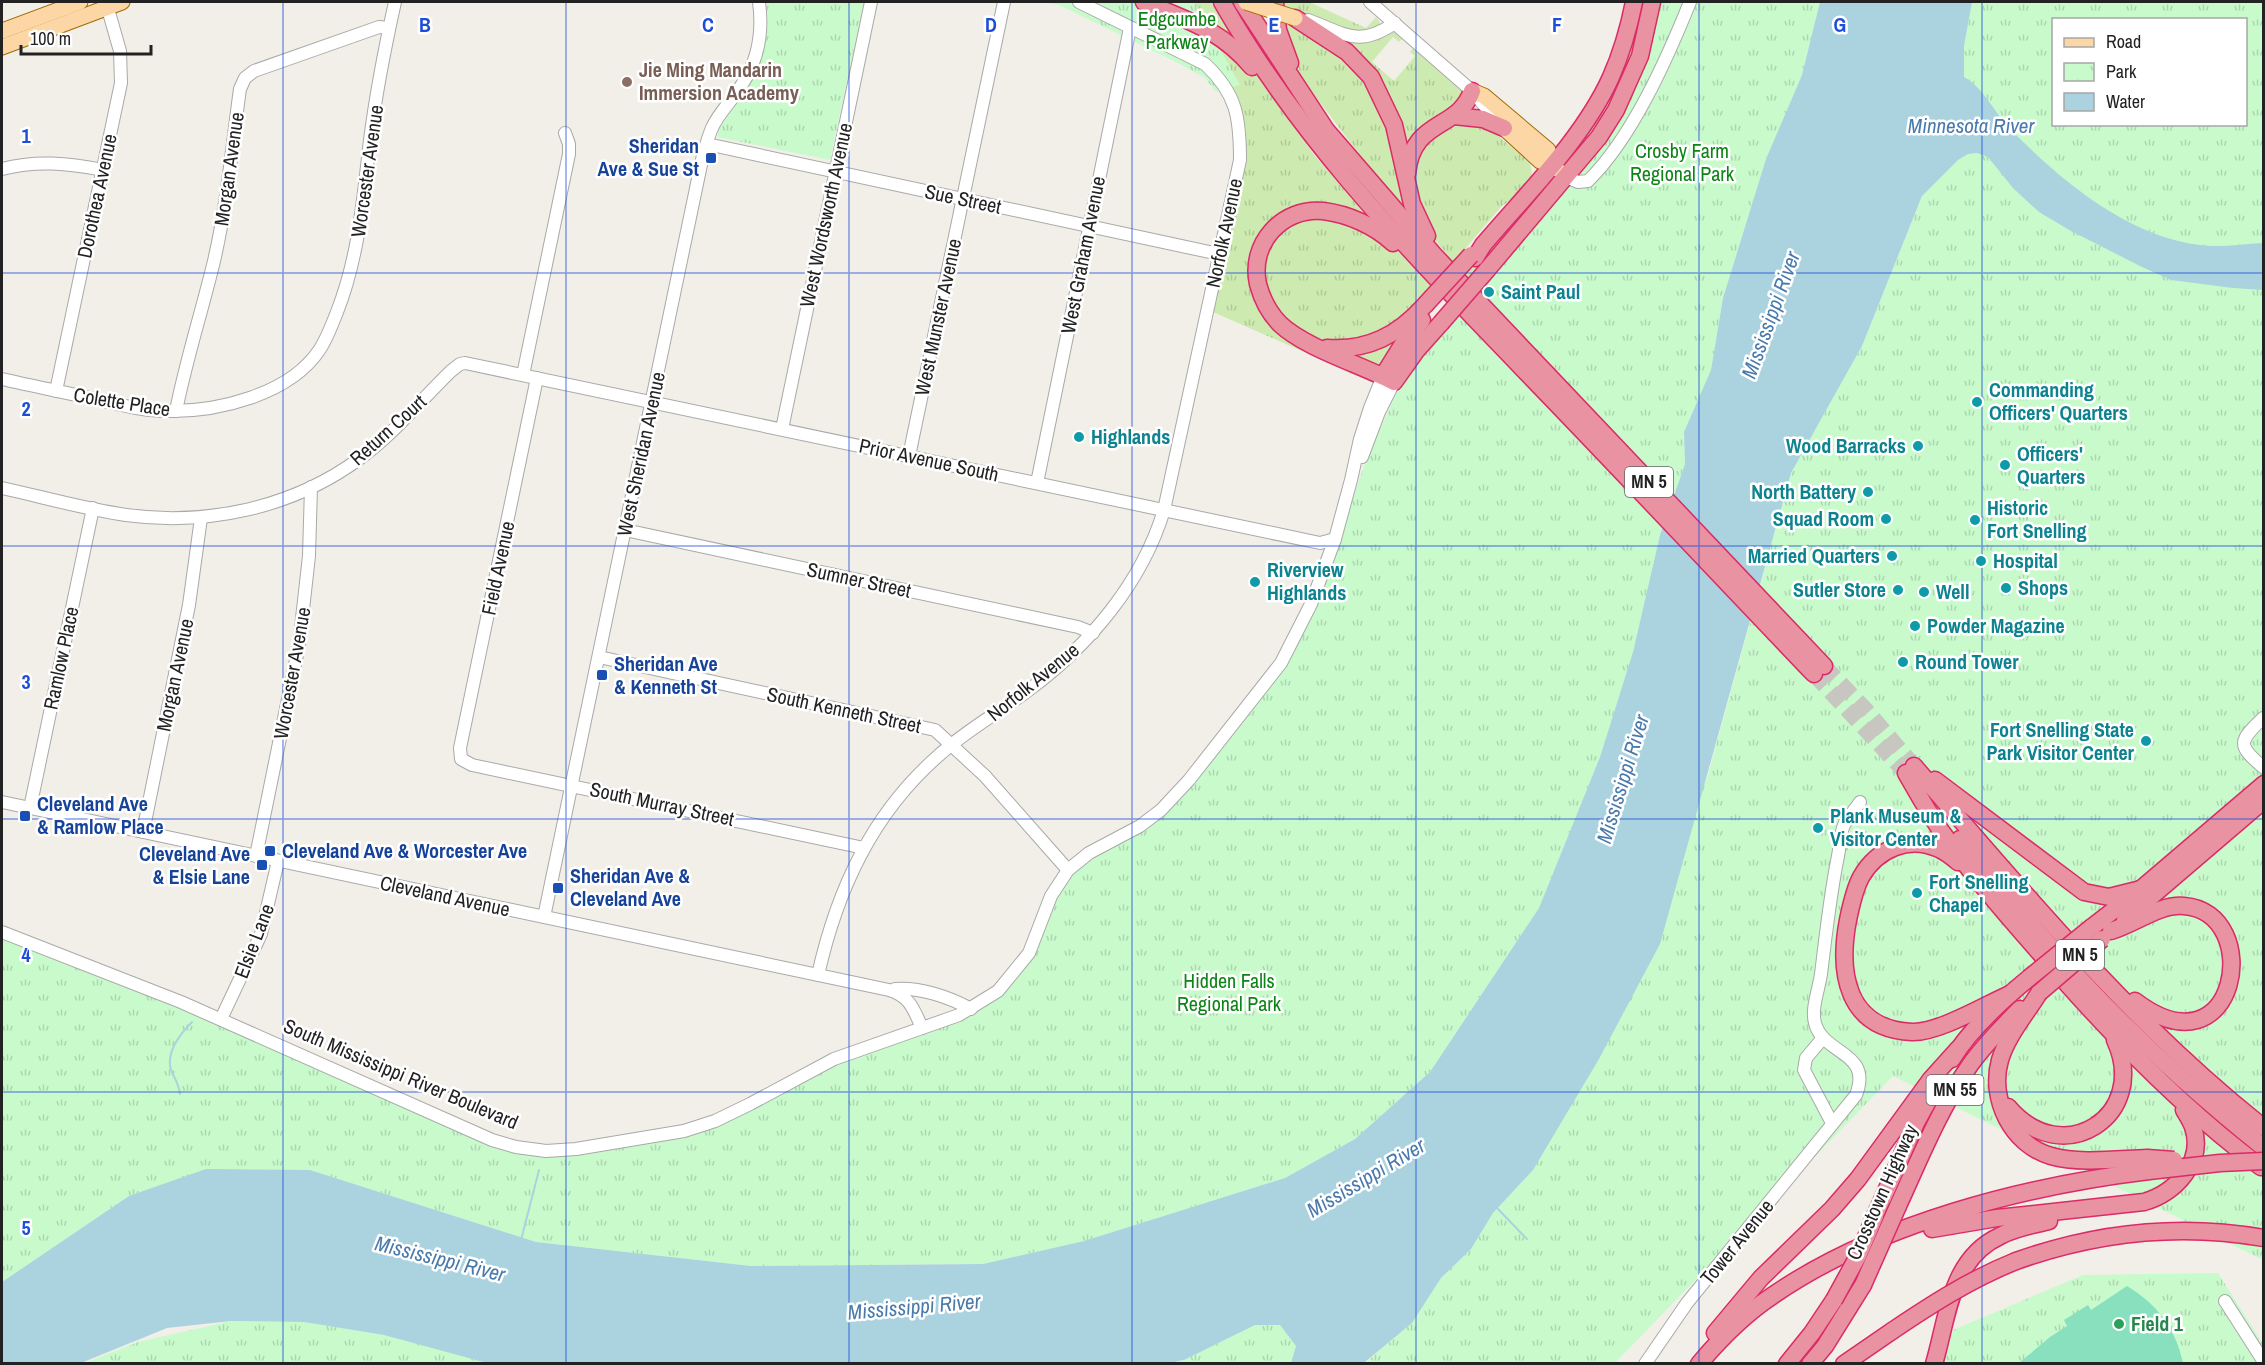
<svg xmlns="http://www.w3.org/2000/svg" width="2265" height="1365" viewBox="0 0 2265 1365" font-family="'Archivo Narrow',sans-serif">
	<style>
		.grass { fill: url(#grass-tufts) }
		.park { fill: url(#park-tufts); fill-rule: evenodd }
		.pitch { fill: #88e0be }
		.water { fill: #aad3df }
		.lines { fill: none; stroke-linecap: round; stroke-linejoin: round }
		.stream { stroke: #aad3df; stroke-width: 2 }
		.highway-tunnel { stroke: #c8c6c1; stroke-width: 16; stroke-dasharray: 16 8; stroke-linecap: butt }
		.minor-casing { stroke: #a9a9a9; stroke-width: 14 }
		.major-casing { stroke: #a06b00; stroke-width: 17 }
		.highway-casing { stroke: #dc2a67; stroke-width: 19 }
		.minor { stroke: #fff; stroke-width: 12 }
		.major { stroke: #fcd6a4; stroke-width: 15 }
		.highway { stroke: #e892a2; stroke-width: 16 }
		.major-bridge-casing { stroke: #a06b00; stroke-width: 17; stroke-linecap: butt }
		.highway-bridge-casing { stroke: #dc2a67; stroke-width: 19; stroke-linecap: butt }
		.major-bridge { stroke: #fcd6a4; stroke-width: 15 }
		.highway-bridge { stroke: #e892a2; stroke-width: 16 }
		.grid { fill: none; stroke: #1d4ed8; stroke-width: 1.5; stroke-opacity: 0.55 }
		.education-dot { fill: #8d6e63; stroke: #fff; stroke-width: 2 }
		.transit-dot { fill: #1a4fb4; stroke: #fff; stroke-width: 2 }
		.culture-dot { fill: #0f9aa8; stroke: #fff; stroke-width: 2 }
		.leisure-dot { fill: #2e9e5b; stroke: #fff; stroke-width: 2 }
		.labels { text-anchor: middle; stroke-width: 5; stroke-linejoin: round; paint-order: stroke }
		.shield { fill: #fff; stroke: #646464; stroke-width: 1.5 }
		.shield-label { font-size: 18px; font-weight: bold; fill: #222 }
		.park-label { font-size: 20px; fill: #0c8416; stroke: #fff }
		.education-label { font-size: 20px; font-weight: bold; fill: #785e54; stroke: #fff; text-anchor: start }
		.transit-label { font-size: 20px; font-weight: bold; fill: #164399; stroke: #fff; text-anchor: start }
		.street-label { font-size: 20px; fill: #222; stroke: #fff }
		.culture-label { font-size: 20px; font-weight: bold; fill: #0d838f; stroke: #fff; text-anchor: start }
		.leisure-label { font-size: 20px; font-weight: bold; fill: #27864d; stroke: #fff; text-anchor: start }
		.water-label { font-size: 21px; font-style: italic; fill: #4a7aab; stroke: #fff }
		.grid-label { font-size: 20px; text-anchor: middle; font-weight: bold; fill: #1d4ed8; stroke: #fff; stroke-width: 5; stroke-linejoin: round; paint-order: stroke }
	</style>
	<defs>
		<pattern id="grass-tufts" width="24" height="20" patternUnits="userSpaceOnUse" patternTransform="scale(1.5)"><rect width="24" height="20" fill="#cdebb0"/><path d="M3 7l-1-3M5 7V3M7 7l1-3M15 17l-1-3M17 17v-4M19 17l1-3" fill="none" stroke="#b0c997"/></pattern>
		<pattern id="park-tufts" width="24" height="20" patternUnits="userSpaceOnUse" patternTransform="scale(1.5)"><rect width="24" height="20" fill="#c8facc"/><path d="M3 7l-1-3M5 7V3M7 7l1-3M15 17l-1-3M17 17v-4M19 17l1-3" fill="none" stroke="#acd6af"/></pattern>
	</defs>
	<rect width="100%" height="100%" fill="#f2efe9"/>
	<g class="grass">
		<path d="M1150,2h61l22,36z"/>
		<path d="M1279,2h30l57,26 10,-11 5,7 -1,3 -19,7 -82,-27z"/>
		<path d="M1640,2h6l-9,42 -36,78 -30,37 -4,-3z"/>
		<path d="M1279,22l28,9 32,20 41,50 28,114 -46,-57 -59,-78 -8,-15z"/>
		<path d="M1197,28l52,37 66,91 54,63 -49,-12 -60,31 3,72 109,68v4l-159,-70 32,-151 1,-31 -7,-30 -10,-21z"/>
		<path d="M1394,32l8,7 -3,3 -6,-5 -21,25 22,19 21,-25 -5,-4 3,-4 52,46 -55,54 -6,-1 -4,-18 -65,-94c22,9 38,10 59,-3z"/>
		<path d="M1450,123l39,5 41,35 2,10 -2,6 -14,16 -16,13 -47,55 -24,-31 -17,-49 7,-35z"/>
		<path d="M1553,177v2l-84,101 -4,-4z"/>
		<path d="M1300,217l42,2 49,25 41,43 -12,14 -40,34 -54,9 -26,-13 -22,-18 -15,-26 3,-43z"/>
		<path d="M1393,338l4,4 -16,26 -34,-14z"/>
	</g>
	<g class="park">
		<path d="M766,2h98l-34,158 -112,-23c-2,-20 20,-35 30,-51 15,-24 23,-57 18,-84z"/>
		<path d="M1041,2h153l46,83 -24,7 -11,-14 -25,-14 -121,-59z"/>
		<path d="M1657,2h163l-18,73 -36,84 -43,139 -12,72 -27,62 1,32 -25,71 -27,117 -33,105 -61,151 -109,164 -75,67 -70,39 -201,63 -101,23 -232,2 -215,-24 -226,-72 -157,18 -24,8 -127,86v-344l46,14 322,138 161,62 187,-27 141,-73 139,-58 41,-54 27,-61 37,-31 50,-29 159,-205 56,-159 34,-74 202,-241z"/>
		<path d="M1972,2h291v1258l-370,-184 -278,287 -251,1 48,-41 29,-45 30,-29 22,-36 40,-43 174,-392 84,-305 71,-127 60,-149 42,-151zM2054,20h192v104h-192z"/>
		<path d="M2218,1273l45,71v19l-320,1 10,-34 130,-55z"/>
		<path d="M231,1321l73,1 80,13 107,28 -409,1 56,-22z"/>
		<path d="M1255,1325h25l16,21 -5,17 -121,1 14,-4z"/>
	</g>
	<path class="pitch" d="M2127,1286c30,18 49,43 56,77h-164l31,-26 17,-11 -3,-6 24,-15 3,5z"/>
	<path class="water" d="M1820,2h152l-8,44v31c20,11 31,37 48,54 50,50 115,105 188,114 20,3 43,-1 63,-2v47l-30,-2 -62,-8 -31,-14 -69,-35 -32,-19 -26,-24 -25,-31 -11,-4 -9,1 -10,6 -36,36 -60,150 -71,127 -131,471 -61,115 -66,111 -40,43 -22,36 -30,29 -29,45 -48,40h-73l5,-17 -16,-21h-25l-71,35 -14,3 -679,1 -107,-29 -80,-13 -73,-1 -64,7 -86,35 -79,1v-82l127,-86 77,-27 104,1 226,72 215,24 232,-2 101,-23 201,-63 70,-39 75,-67 109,-164 61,-151 33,-105 27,-117 25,-71 -1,-32 27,-62 12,-72 43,-139 36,-84z"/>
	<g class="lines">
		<g class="stream">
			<path d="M180,1094c-1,-11 -9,-21 -10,-28 -2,-17 11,-33 22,-44"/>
			<path d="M1495,1206l32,33"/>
			<path d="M521,1240l18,-70"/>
		</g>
		<g class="highway-tunnel">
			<path d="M1824,666l41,43 49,57"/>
			<path d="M1814,674l92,99"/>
		</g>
		<g class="minor-casing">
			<g id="minor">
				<path d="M1370,2l102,89 30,35"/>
				<path d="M1308,20c38,14 50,28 87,3"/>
				<path d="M707,144l512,110"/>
				<path d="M2,169c34,-9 66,-6 101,1"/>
				<path d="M1566,177l12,5 10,-1c44,-43 79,-122 102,-179"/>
				<path d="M523,375l46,-221v-10l-4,-11"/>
				<path d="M537,378l-77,370 1,11 11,6 392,83"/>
				<path d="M2,379c30,7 61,13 92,20 24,5 48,12 72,12 51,1 124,-16 154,-62 7,-11 12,-24 17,-37 22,-56 26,-113 33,-172 6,-47 15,-93 25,-138"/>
				<path d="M56,391l65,-308 -1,-32 -14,-49"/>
				<path d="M176,411c10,-51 26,-100 38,-150 13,-56 18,-115 26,-172l5,-11 9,-7 125,-44 10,1"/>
				<path d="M782,429l89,-427"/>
				<path d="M909,456l95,-454"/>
				<path d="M1362,457l17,-45 15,-30"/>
				<path d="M1037,483l93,-455"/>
				<path d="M2,488c41,9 82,21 124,27 81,11 166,-7 233,-56 35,-25 61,-58 92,-88l9,-7 5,-1 855,180 15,-4"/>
				<path d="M625,530l453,97 15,6"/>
				<path d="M599,657l336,73 50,46 83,94"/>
				<path d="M2263,718c-25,24 -26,27 1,50"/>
				<path d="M2,802l887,188c21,6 25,20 33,38"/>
				<path d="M30,808l63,-300"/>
				<path d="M143,832l46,-227 12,-87"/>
				<path d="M256,856l43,-211 10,-89 2,-69"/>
				<path d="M544,917l159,-762c3,-9 5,-18 9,-27 7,-16 20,-27 29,-42 17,-25 22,-55 18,-84"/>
				<path d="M2,932l179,70 311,138 24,7 30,4 30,-2 108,-18 31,-10 35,-17 84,-45 125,-44 39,-24 31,-38 22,-57 17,-26 21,-17 51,-27 21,-16 28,-30 92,-117 30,-59 24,-65 16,-59 9,-41 10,-31 13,-32"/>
				<path d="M818,975c19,-85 54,-161 120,-219 28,-26 62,-44 92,-67 59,-44 112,-106 134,-179l76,-350c0,-42 -3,-66 -35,-96l-126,-62"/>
				<path d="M895,989c25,-2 54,8 76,20"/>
				<path d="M221,1019l40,-85 17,-73"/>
				<path d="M1823,1038l-17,20 -2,12 28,53"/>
				<path d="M2225,1301l39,61"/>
				<path d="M1645,1364l42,-61 169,-208c17,-44 -33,-40 -41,-72 -4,-15 4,-34 6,-49 5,-40 9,-79 17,-118 2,-10 2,-22 6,-31 4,-8 11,-15 16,-23"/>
			</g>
		</g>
		<g class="major-casing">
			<g id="major">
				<path d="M2,31l78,-29"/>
				<path d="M2,47l120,-45"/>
				<path d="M1472,91l12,5 64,54 3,14"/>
				<path d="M1504,128l36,33 11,3 6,5"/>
			</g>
		</g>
		<g class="highway-casing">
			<g id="highway">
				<path d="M1144,2c44,19 76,27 108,65"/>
				<path d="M1222,2c81,142 189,250 301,367 98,101 194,204 291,305"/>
				<path d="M1242,2l84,128 109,126 389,410"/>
				<path d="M1275,2l3,28 12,33"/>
				<path d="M1295,18l52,34 24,25 23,48 18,79 15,32"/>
				<path d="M1454,116l29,3 21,9"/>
				<path d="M1407,174c5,-56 51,-43 65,-83"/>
				<path d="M1393,243c-18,-17 -45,-29 -70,-32 -41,-4 -74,33 -65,73 4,15 11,29 22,40 25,24 82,41 114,58l22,-31 25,-28"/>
				<path d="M1475,258l8,-13c44,-52 100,-106 128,-168 11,-25 18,-50 23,-75"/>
				<path d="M1487,270l112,-133 17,-27 24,-54 12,-54"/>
				<path d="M1327,348c41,3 71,-13 98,-43"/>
				<path d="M1383,376l18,-29 21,-27"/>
				<path d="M1914,766c110,127 217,257 350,362"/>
				<path d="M1906,773c12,21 24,43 38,62 38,54 82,102 125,151 59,66 121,128 192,181"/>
				<path d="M1935,780l149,112 25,5 32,-8"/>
				<path d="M1960,839c40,48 79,97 122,142 56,60 117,115 182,167"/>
				<path d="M1958,862c-6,-5 -12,-10 -19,-13 -30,-14 -62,0 -78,28 -7,13 -10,29 -13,43 -10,52 -2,109 64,112 26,1 73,-27 98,-38"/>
				<path d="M2125,919l139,-119"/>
				<path d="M2092,927l49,-38 123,-105"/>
				<path d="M2111,931c24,-7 48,-27 73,-25 81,6 54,173 -49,95"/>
				<path d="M2039,993c-13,21 -32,43 -39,67 -11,39 12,85 51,96 28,8 67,3 96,2"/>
				<path d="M1952,1059c19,-31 49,-58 77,-81"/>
				<path d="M2008,1107c55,65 142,8 107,-67"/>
				<path d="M1898,1206c22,-48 42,-98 72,-141 15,-21 33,-39 50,-56"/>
				<path d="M1875,1216l41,-93 16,-29"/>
				<path d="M1932,1229l65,-11 147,-16c31,-9 61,-40 49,-75 -2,-6 -6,-12 -9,-17"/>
				<path d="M2016,1261c81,-29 163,-38 248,-23"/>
				<path d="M1715,1333l46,-55 71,-69 26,-30 73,-100 27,-30"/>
				<path d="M1699,1364c21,-25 46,-50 73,-68 104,-72 252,-110 377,-125"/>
				<path d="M1787,1364l25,-31 22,-33"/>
				<path d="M1810,1364l15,-18 38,-61"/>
				<path d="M1844,1364l48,-33"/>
				<path d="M1934,1364c14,-47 16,-105 66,-128 15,-8 33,-11 49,-15"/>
			</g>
		</g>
		<use href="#minor" class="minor"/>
		<use href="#major" class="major"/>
		<use href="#highway" class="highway"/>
		<g class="major-bridge-casing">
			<path id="major-bridge" d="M1246,2l49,16"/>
		</g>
		<g class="highway-bridge-casing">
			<g id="highway-bridge">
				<path d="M1425,305l46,-50"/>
				<path d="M1441,323l46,-53"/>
				<path d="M2029,978l63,-51"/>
				<path d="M2039,993l63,-54"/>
				<path d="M2147,1158l27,2"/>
				<path d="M2149,1171l71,-8 44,-2"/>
				<path d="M1863,1285l35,-79"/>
				<path d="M1834,1300l24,-44 17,-40"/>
				<path d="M1892,1331c40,-27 79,-52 124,-70"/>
			</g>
		</g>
		<use href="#major-bridge" class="major-bridge"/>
		<use href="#highway-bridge" class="highway-bridge"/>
	</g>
	<path class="grid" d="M283,2v1362M566,2v1362M849,2v1362M1132,2v1362M1416,2v1362M1699,2v1362M1982,2v1362M2,273h2262M2,546h2262M2,819h2262M2,1092h2262"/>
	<circle class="education-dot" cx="627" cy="82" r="6"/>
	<g class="transit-dot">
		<rect x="705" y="152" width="12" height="12" rx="3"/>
		<rect x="596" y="669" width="12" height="12" rx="3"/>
		<rect x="19" y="810" width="12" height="12" rx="3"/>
		<rect x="264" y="845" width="12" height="12" rx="3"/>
		<rect x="256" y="859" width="12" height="12" rx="3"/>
		<rect x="552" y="882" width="12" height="12" rx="3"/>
	</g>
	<g class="culture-dot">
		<circle cx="1489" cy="292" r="6"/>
		<circle cx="1977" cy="402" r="6"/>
		<circle cx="1079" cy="437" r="6"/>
		<circle cx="1918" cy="446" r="6"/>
		<circle cx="2005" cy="465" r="6"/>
		<circle cx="1868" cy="492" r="6"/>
		<circle cx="1886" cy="519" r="6"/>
		<circle cx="1975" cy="520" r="6"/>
		<circle cx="1892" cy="556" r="6"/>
		<circle cx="1981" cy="561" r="6"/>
		<circle cx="1255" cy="582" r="6"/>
		<circle cx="2006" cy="588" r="6"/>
		<circle cx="1898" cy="590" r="6"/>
		<circle cx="1924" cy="592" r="6"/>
		<circle cx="1915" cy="626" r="6"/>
		<circle cx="1903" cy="662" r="6"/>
		<circle cx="2146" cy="741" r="6"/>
		<circle cx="1818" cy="828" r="6"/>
		<circle cx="1917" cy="893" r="6"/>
	</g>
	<circle class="leisure-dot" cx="2119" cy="1324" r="6"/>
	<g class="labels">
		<g class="shield">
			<rect x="1625" y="467" width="48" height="30" rx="4.5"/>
			<rect x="2056" y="940" width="48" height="30" rx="4.5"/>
			<rect x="1926.5" y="1075" width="57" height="30" rx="4.5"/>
		</g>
		<g class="shield-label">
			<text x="1649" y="488">MN 5</text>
			<text x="2080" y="961">MN 5</text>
			<text x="1955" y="1096">MN 55</text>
		</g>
		<g class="park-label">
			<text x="1177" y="26">Edgcumbe<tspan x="1177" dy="23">Parkway</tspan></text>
			<text x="1682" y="158">Crosby Farm<tspan x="1682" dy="23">Regional Park</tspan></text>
			<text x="1229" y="988">Hidden Falls<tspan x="1229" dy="23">Regional Park</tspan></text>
		</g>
		<g class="education-label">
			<text x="639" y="77">Jie Ming Mandarin<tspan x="639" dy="23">Immersion Academy</tspan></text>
		</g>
		<g class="transit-label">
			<text x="699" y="153" text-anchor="end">Sheridan<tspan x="699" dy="23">Ave &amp; Sue St</tspan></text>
			<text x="614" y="671">Sheridan Ave<tspan x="614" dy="23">&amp; Kenneth St</tspan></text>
			<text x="37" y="811">Cleveland Ave<tspan x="37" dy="23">&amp; Ramlow Place</tspan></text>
			<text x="282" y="858">Cleveland Ave &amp; Worcester Ave</text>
			<text x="250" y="861" text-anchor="end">Cleveland Ave<tspan x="250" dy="23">&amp; Elsie Lane</tspan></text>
			<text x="570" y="883">Sheridan Ave &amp;<tspan x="570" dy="23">Cleveland Ave</tspan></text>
		</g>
		<g class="street-label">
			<text transform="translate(229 169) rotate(-82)" y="7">Morgan Avenue</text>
			<text transform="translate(367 171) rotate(-82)" y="7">Worcester Avenue</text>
			<text transform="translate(97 196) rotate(-78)" y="7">Dorothea Avenue</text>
			<text transform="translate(963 199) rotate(12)" y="7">Sue Street</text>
			<text transform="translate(826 215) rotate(-78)" y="7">West Wordsworth Avenue</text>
			<text transform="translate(1224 233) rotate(-78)" y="7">Norfolk Avenue</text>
			<text transform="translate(1083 255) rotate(-79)" y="7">West Graham Avenue</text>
			<text transform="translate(938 317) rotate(-78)" y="7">West Munster Avenue</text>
			<text transform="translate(122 402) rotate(9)" y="7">Colette Place</text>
			<text transform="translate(388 430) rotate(-42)" y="7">Return Court</text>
			<text transform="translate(641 454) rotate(-78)" y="7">West Sheridan Avenue</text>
			<text transform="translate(929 460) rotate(12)" y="7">Prior Avenue South</text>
			<text transform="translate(498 568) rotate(-78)" y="7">Field Avenue</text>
			<text transform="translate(859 580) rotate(12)" y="7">Sumner Street</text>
			<text transform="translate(61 658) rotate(-78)" y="7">Ramlow Place</text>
			<text transform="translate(292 673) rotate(-80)" y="7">Worcester Avenue</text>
			<text transform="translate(175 675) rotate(-78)" y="7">Morgan Avenue</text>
			<text transform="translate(1033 682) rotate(-39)" y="7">Norfolk Avenue</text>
			<text transform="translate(844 710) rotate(12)" y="7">South Kenneth Street</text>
			<text transform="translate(662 804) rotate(12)" y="7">South Murray Street</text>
			<text transform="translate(445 896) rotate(12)" y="7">Cleveland Avenue</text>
			<text transform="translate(254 941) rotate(-69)" y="7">Elsie Lane</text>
			<text transform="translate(401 1074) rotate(23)" y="7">South Mississippi River Boulevard</text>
			<text transform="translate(1882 1192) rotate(-66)" y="7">Crosstown Highway</text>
			<text transform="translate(1737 1242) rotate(-51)" y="7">Tower Avenue</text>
		</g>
		<g class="culture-label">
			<text x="1501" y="299">Saint Paul</text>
			<text x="1989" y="397">Commanding<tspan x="1989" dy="23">Officers' Quarters</tspan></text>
			<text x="1091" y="444">Highlands</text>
			<text x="1906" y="453" text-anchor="end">Wood Barracks</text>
			<text x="2017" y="461">Officers'<tspan x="2017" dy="23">Quarters</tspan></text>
			<text x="1856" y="499" text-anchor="end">North Battery</text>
			<text x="1987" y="515">Historic<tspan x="1987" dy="23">Fort Snelling</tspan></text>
			<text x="1874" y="526" text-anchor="end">Squad Room</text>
			<text x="1880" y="563" text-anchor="end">Married Quarters</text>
			<text x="1993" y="568">Hospital</text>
			<text x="1267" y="577">Riverview<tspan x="1267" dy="23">Highlands</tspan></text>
			<text x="2018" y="595">Shops</text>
			<text x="1886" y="597" text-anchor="end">Sutler Store</text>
			<text x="1936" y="599">Well</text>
			<text x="1927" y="633">Powder Magazine</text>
			<text x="1915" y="669">Round Tower</text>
			<text x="2134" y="737" text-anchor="end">Fort Snelling State<tspan x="2134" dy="23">Park Visitor Center</tspan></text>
			<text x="1830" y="823">Plank Museum &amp;<tspan x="1830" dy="23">Visitor Center</tspan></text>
			<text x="1929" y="889">Fort Snelling<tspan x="1929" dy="23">Chapel</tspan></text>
		</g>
		<g class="leisure-label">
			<text x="2131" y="1331">Field 1</text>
		</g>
		<g class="water-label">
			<text x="1971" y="133">Minnesota River</text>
			<text transform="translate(1771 315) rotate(-70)" y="7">Mississippi River</text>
			<text transform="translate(1623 779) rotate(-73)" y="7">Mississippi River</text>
			<text transform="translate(1366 1178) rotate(-31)" y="7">Mississippi River</text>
			<text transform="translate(440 1259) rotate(14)" y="7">Mississippi River</text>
			<text transform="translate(914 1307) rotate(-5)" y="7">Mississippi River</text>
		</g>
	</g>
	<g class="grid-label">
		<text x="425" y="32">B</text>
		<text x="708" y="32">C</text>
		<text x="991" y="32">D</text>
		<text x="1274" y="32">E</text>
		<text x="1557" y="32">F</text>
		<text x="1840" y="32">G</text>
		<text x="26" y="143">1</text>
		<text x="26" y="416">2</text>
		<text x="26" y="689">3</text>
		<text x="26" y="962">4</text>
		<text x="26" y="1235">5</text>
	</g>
	<rect width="2265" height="1365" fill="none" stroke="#222222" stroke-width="6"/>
	<rect x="2052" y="18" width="195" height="108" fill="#ffffff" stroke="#a7a7a7" stroke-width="1.5"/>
	<rect x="2064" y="38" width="30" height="9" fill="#fcd6a4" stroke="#a7a7a7" stroke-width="1.5"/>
	<text x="2106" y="48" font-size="18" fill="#222222">Road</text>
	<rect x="2064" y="63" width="30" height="18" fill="url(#park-tufts)" stroke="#a7a7a7" stroke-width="1.5"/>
	<text x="2106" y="78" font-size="18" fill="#222222">Park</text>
	<rect x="2064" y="93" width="30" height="18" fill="#aad3df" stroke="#a7a7a7" stroke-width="1.5"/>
	<text x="2106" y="108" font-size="18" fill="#222222">Water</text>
	<path d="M21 45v9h130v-9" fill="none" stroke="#222222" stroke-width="3"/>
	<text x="30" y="45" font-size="18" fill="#222222" stroke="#ffffff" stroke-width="4.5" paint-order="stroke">100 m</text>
</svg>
